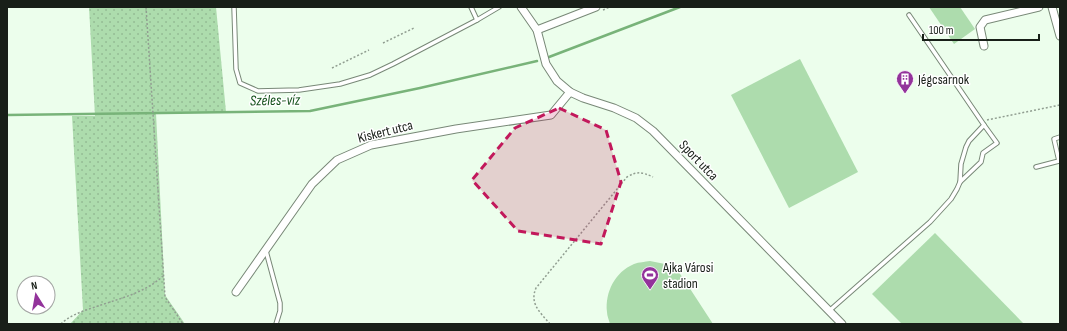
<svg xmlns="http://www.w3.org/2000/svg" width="1067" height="331" viewBox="0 0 1067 331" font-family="'Sofia Sans Condensed',sans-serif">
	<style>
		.grass { fill: url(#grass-dots) }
		.pitch { fill: #addcad }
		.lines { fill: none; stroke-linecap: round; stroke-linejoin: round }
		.stream { stroke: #78b379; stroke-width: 2.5 }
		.service-casing { stroke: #788877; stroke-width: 5.5 }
		.minor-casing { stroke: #788877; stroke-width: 9 }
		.path { stroke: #919e91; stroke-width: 1.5; stroke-dasharray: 2 2; stroke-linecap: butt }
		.service { stroke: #fff; stroke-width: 3.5 }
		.minor { stroke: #fff; stroke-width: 7 }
		.marked { fill: #c2185b; fill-opacity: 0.2; stroke: #c2185b; stroke-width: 3; stroke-dasharray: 8 5; stroke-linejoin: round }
		.labels { text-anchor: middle; stroke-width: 3; stroke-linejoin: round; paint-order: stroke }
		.poi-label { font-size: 14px; fill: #181f18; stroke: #fff; text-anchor: start }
		.street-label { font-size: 14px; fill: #181f18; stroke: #fff }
		.water-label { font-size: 15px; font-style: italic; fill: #14521b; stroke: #fff }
	</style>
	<defs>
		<pattern id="grass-dots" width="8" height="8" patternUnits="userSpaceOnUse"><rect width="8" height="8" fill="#addcad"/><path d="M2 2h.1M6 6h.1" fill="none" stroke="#94bc94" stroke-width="1.8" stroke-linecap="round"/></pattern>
	</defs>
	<rect width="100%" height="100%" fill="#ecfeec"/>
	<path class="grass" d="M89,7h127l10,105 -70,1 9,182 20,29h-115l13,-14 -11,-194h23z"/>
	<g class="pitch">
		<path d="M929,7h31l15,22 -21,15z"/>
		<path d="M800,59l58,113 -69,36 -58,-113z"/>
		<path d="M935,233l89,91h-122l-30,-30z"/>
		<path d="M650,261l15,3 13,7 7,10 28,43h-103c-1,-4 -3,-8 -3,-12 -2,-20 8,-40 27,-48 5,-2 11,-2 16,-3z"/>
	</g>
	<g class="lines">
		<g class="stream">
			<path d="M549,57l131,-50"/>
			<path d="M7,115l303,-4 110,-23 117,-27"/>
		</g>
		<g class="service-casing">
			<g id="service">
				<path d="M234,7l2,62 4,14 18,8 41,-1 41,-6 30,-9 23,-11 84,-44 22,-13"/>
				<path d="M471,7l6,13"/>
				<path d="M1036,167l23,-6 -5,-22 6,-2"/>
				<path d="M960,182l21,-20 2,-9 14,-10 -13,-18"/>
				<path d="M266,251l14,52v8l-4,13"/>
				<path d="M829,311l101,-89 21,-23 6,-10 3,-7 1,-18 5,-17 3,-6 15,-16 -75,-110"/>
			</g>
		</g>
		<g class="minor-casing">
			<g id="minor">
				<path d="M521,7l16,23 9,34 11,17 13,11 13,6 31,10 22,10 17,13 189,193"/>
				<path d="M1052,7l8,29"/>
				<path d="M537,30l59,-23"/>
				<path d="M984,46l-4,-19 5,-7 54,-13"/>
				<path d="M236,292l76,-108 25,-24 34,-15 85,-16 95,-14 19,-23"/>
			</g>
		</g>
		<g class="path">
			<path d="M146,7l19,290 18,27"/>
			<path d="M603,10l7,-3"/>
			<path d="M383,43l31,-15"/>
			<path d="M332,68l37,-18"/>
			<path d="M987,120l73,-15"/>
			<path d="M61,324c9,-9 22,-13 34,-17 23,-8 50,-14 68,-31"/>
			<path d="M550,324c-9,-11 -21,-20 -14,-36l91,-111c10,-6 15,-5 26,0"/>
		</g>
		<use href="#service" class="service"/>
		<use href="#minor" class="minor"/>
	</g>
	<path class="marked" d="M559,108l47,22 15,52 -20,62 -83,-13 -46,-51 43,-52z"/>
	<defs>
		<g id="building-pin" transform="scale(0.9)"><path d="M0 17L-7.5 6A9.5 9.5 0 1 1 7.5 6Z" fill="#93339b" stroke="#fff"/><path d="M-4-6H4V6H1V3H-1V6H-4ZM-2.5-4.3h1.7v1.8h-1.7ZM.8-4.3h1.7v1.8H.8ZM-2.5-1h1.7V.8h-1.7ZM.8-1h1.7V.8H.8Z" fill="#fff"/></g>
		<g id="stadium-pin" transform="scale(0.9)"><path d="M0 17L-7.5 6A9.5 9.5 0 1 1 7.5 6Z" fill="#93339b" stroke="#fff"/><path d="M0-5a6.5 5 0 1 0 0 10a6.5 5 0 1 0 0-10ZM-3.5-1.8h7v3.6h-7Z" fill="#fff"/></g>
	</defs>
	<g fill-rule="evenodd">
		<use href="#building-pin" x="905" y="79"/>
		<use href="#stadium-pin" x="650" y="275"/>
	</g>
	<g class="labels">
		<g class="poi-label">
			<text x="918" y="84">Jégcsarnok</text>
			<text x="663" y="272">Ajka Városi<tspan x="663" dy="16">stadion</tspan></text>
		</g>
		<g class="street-label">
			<text transform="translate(385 131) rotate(-14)" y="5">Kiskert utca</text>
			<text transform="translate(699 160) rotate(46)" y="5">Sport utca</text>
		</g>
		<g class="water-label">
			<text transform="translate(275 100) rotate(-1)" y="5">Széles-víz</text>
		</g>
	</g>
	<rect width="1067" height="331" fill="none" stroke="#181f18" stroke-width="16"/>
	<g transform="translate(36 295) rotate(349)"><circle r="19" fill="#ffffff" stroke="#a3a5a3"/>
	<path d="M0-3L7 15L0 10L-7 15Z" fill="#93339b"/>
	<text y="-6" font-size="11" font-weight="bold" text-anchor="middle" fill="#181f18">N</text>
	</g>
	<path d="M923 34v6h116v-6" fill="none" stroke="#181f18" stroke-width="2"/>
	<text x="929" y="34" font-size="12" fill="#181f18" stroke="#ffffff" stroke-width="3" paint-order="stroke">100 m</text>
</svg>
